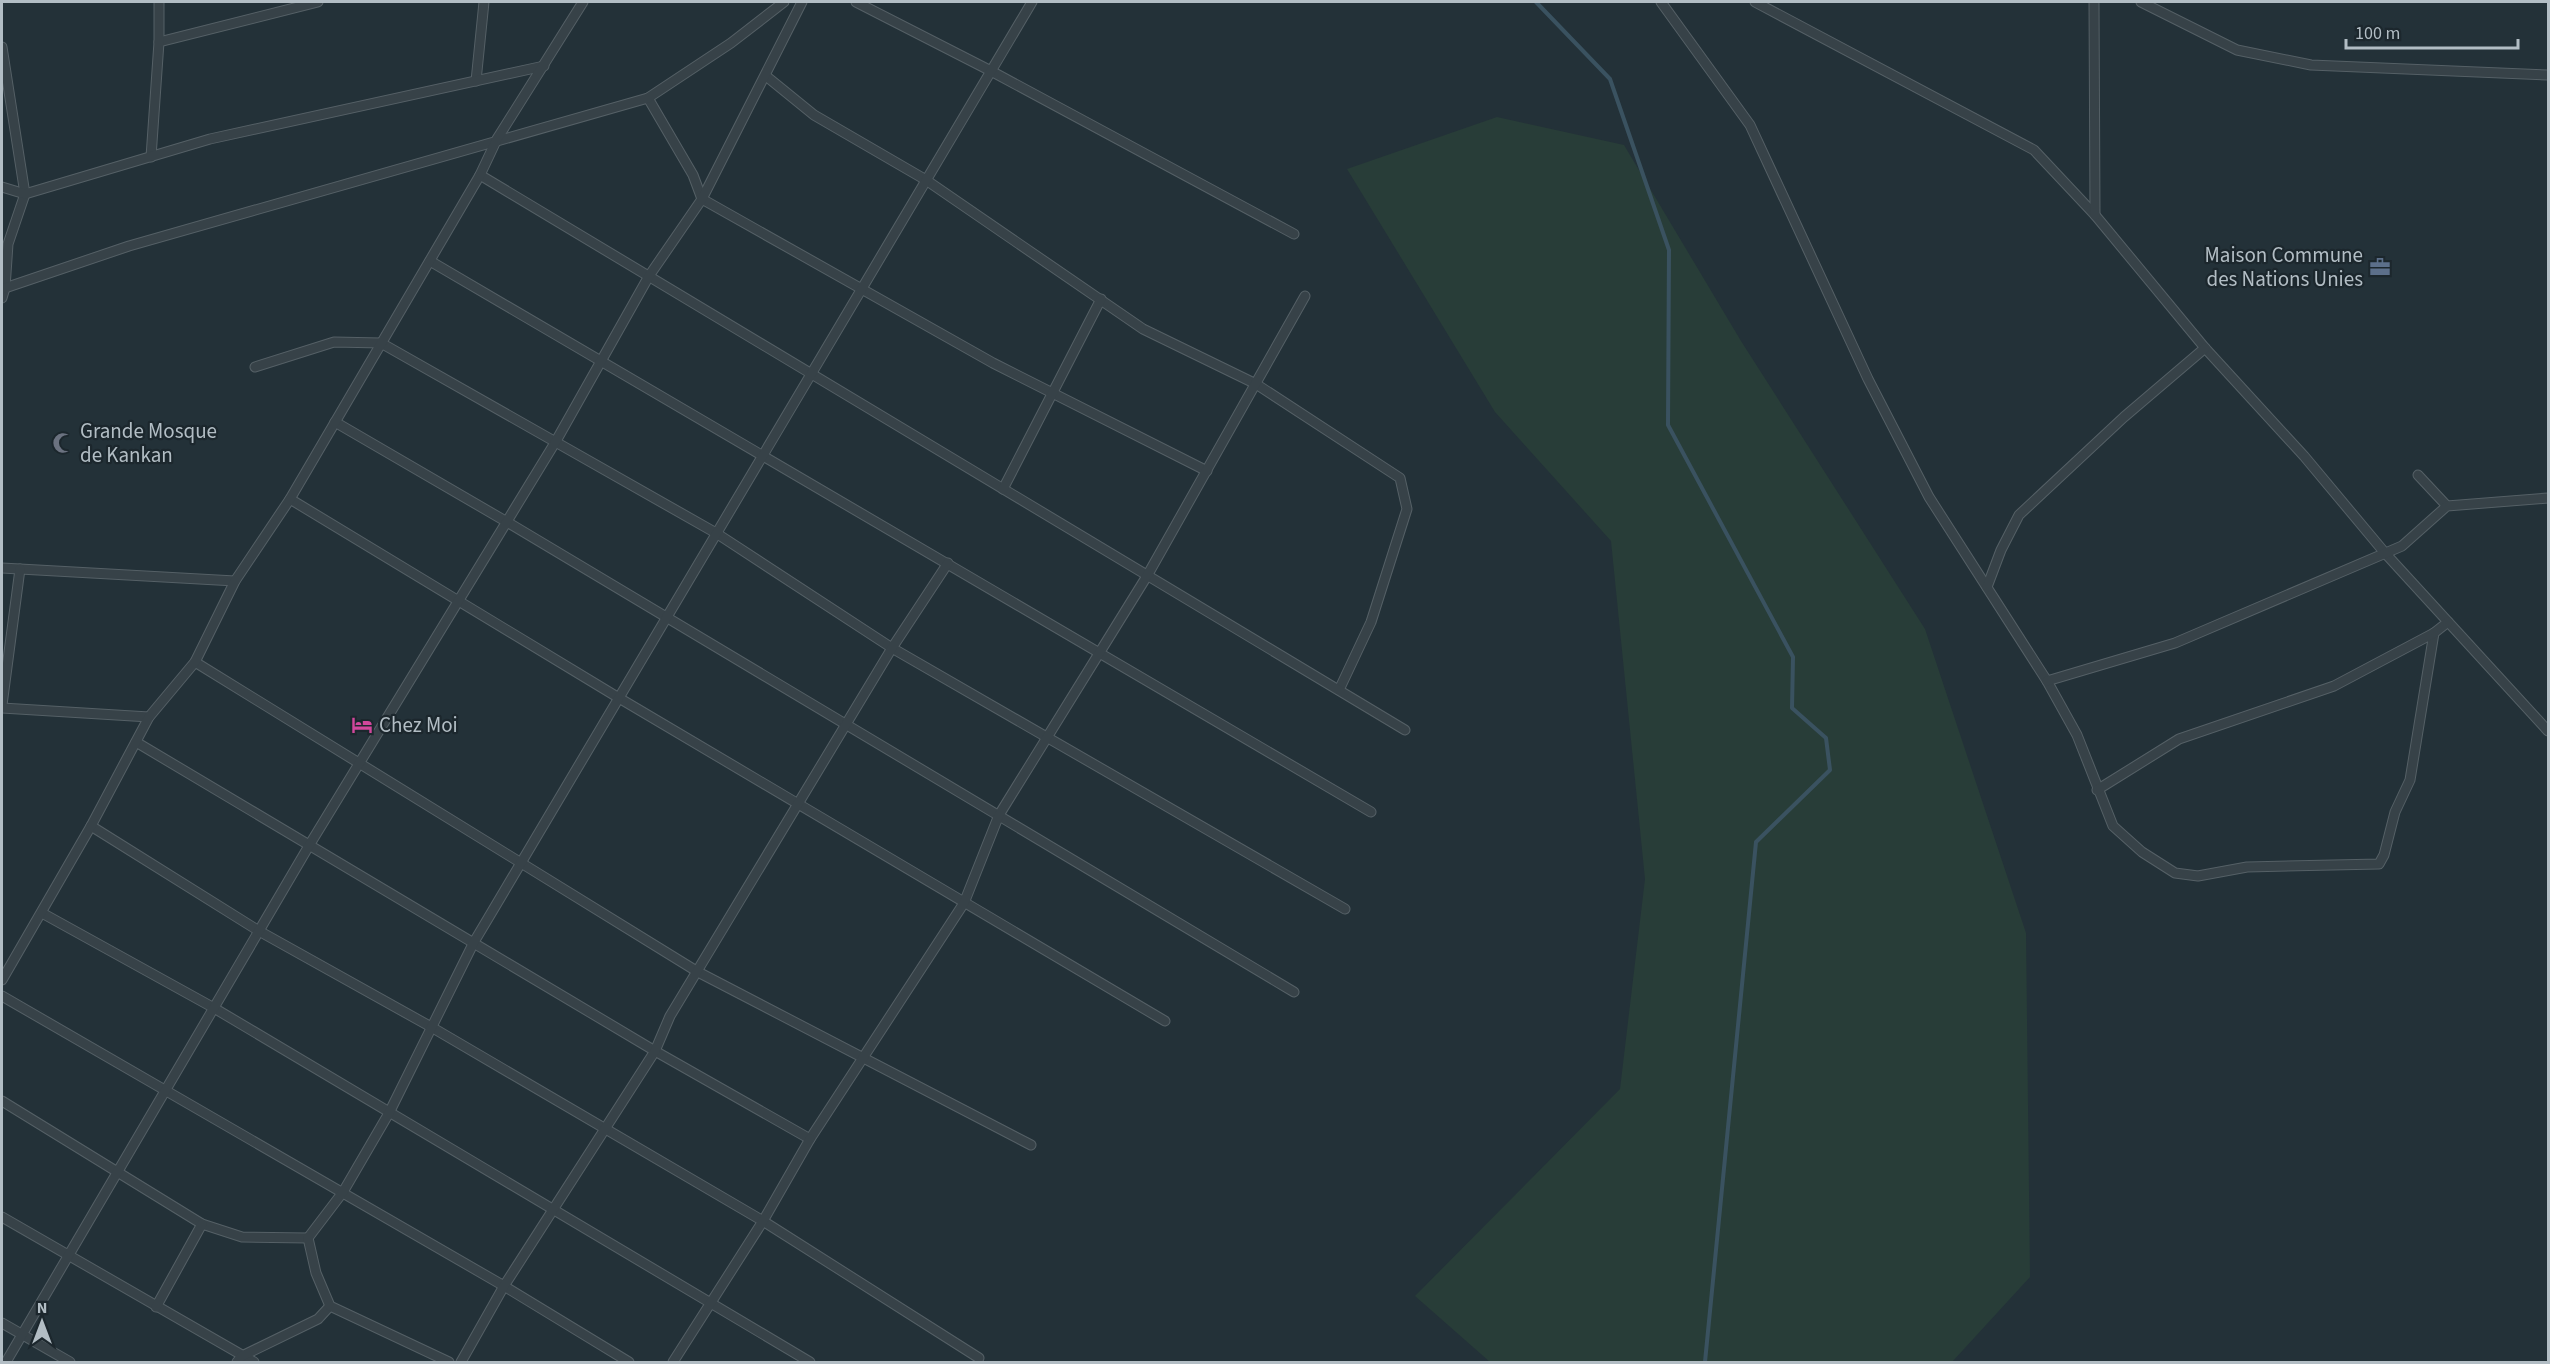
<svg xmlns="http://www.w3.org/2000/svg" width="2550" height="1364" viewBox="0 0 2550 1364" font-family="'Source Sans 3',sans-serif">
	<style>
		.green { fill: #283d38 }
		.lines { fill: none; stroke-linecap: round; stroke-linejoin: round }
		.stream { stroke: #3a5260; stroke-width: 4 }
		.street-casing { stroke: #556066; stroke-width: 11 }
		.street { stroke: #374248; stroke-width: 9 }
		.labels { text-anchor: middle; stroke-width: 4.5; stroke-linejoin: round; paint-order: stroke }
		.poi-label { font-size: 21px; fill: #b2bdc4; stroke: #1c272d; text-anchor: start }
	</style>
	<rect width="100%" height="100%" fill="#233138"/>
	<path class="green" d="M1497,117l127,28 117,196 184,288 101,304 4,344 -78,85h-462l-75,-66 205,-207 25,-210 -34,-338 -116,-129 -148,-243z"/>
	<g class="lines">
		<path class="stream" d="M1536,2l74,77 59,171 -1,175 125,232 -1,51 34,30 4,32 -74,72 -51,520"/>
		<g class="street-casing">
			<g id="street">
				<path d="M856,2l135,69 303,163"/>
				<path d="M1661,2l89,123 118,254 61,118 118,184 30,54 36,91 29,26 33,21 23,3 49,-9 132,-3 5,-9 11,-43 15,-32 24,-147"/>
				<path d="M1755,2l279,148 61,65 110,133 99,108 81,97 163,178"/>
				<path d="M2094,2l1,213"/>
				<path d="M2141,2l96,48 74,15 237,10"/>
				<path d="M159,42l159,-40"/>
				<path d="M2,47l23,147 -17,50 -3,44 -3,10"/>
				<path d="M766,76l48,39 112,65 217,149 113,55 144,94 7,31 -36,113 -32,68"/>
				<path d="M476,81l8,-79"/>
				<path d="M648,98l45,77 9,24 291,164 214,108"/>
				<path d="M151,157l8,-115v-40"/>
				<path d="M480,175l925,555"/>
				<path d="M2,187l23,7 185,-55 334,-73"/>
				<path d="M430,261l941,551"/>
				<path d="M2,289l127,-43 519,-148 83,-55 53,-41"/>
				<path d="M255,367l79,-25 47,1 335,190 176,115 453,261"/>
				<path d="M335,422l172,100 787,470"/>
				<path d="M2418,475l29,31"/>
				<path d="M1003,489l98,-190"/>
				<path d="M290,499l329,199 546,323"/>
				<path d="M2,568l233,13"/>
				<path d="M1987,587l14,-37 18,-35 105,-98 81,-69"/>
				<path d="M195,662l503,310 333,173"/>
				<path d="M2047,681l128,-38 227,-97 45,-40 101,-8"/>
				<path d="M2,705l18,-136"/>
				<path d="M2,708l147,9"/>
				<path d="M136,742l519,309 155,88 154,-236 35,-88 148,-239 158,-280"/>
				<path d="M2097,790l82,-51 155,-53 100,-53 14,-11"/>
				<path d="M91,826l168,105 174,97 330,193 216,137"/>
				<path d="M42,913l172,95 596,354"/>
				<path d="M2,980l89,-154 58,-109 46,-55 40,-81 55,-82 190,-324 17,-36 86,-137"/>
				<path d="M2,996l502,290 125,76"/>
				<path d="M2,1101l200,123 40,13 66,1"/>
				<path d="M2,1217l252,145"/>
				<path d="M156,1307l46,-83"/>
				<path d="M2,1323l68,39"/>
				<path d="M6,1362l304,-518 246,-403 93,-165 53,-77 100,-197"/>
				<path d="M237,1362l5,-6 76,-37 12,-13"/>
				<path d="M449,1362l-119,-56 -14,-33 -8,-35 35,-46 46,-79 85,-171 558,-940"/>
				<path d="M461,1362l43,-76 151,-235 15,-35 222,-368 56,-85"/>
				<path d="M673,1362l90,-141 47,-82"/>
			</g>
		</g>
		<use href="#street" class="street"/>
	</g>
	<defs>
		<g id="office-bare" transform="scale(1.62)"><path d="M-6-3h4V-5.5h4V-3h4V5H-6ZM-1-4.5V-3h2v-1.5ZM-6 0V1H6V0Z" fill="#5c6f8a" stroke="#1c272d" stroke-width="2.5" paint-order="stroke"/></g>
		<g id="mosque-bare" transform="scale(1.62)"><path d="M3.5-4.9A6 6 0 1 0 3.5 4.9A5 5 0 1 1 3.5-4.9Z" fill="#6b7280" stroke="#1c272d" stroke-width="2.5" paint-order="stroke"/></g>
		<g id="hotel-bare" transform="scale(1.62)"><path d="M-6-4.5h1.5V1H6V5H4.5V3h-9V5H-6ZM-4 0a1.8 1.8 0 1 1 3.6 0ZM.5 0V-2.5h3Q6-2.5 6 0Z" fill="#d1479c" stroke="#1c272d" stroke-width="2.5" paint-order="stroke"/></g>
	</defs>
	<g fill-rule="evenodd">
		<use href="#office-bare" x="2380" y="267"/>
		<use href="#mosque-bare" x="63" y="443"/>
		<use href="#hotel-bare" x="362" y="725"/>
	</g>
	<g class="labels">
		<g class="poi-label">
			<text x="2363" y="262" text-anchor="end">Maison Commune<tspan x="2363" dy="24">des Nations Unies</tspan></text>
			<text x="80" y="438">Grande Mosque<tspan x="80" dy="24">de Kankan</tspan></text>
			<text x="379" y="732">Chez Moi</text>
		</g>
	</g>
	<rect width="2550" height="1364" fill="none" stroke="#b2bdc4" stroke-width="6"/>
	<g transform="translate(42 1322)" stroke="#1c272d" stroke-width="4.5" paint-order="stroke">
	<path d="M0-4.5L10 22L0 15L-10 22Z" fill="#b2bdc4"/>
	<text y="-9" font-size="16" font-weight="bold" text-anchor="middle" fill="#b2bdc4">N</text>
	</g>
	<path d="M2346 39v9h172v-9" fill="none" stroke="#b2bdc4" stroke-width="3"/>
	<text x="2355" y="39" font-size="18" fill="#b2bdc4" stroke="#1c272d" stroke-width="4.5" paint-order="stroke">100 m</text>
</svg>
